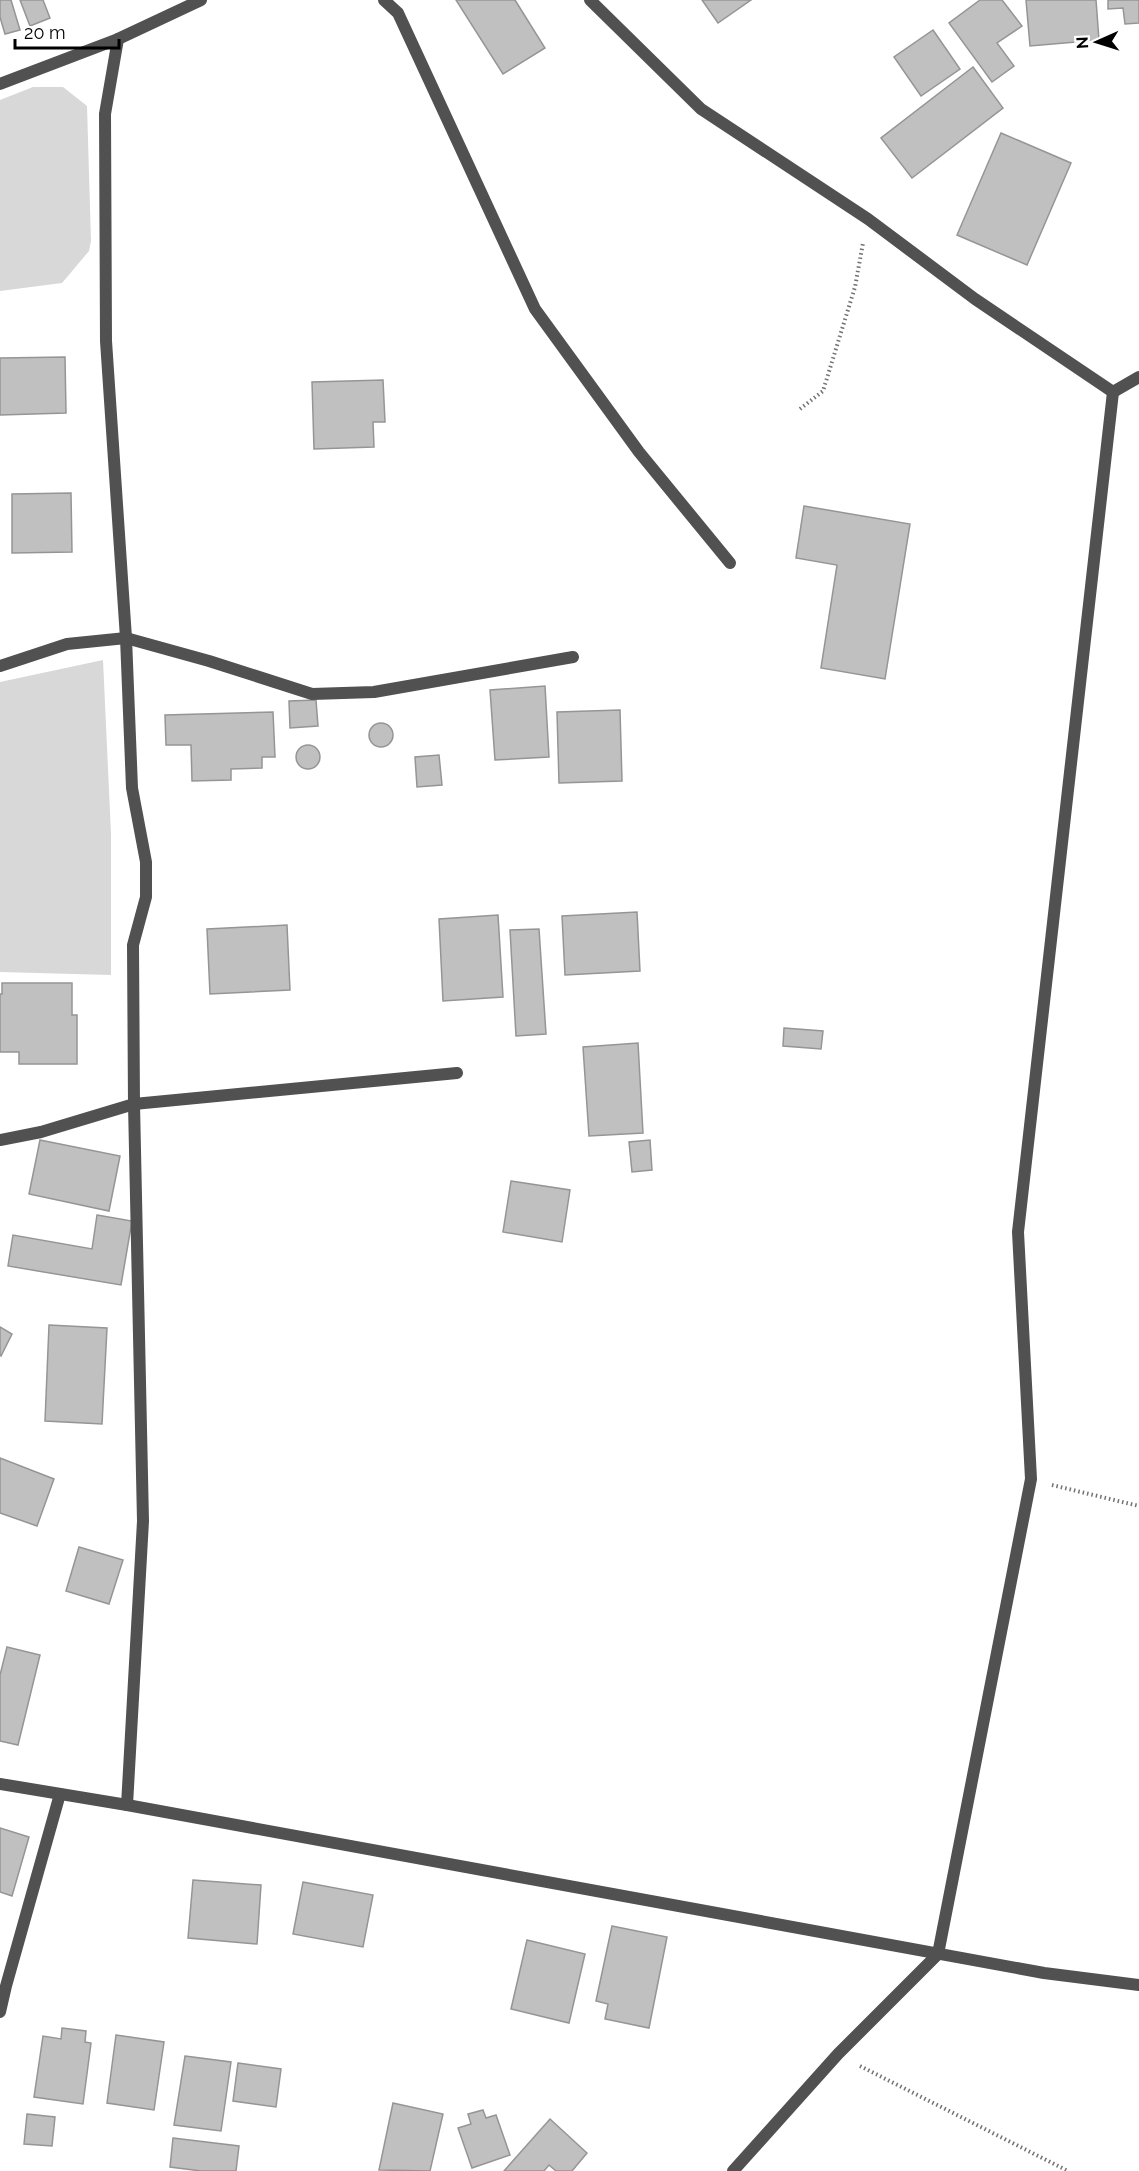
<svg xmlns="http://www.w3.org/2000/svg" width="1139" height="2171" viewBox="0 0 1139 2171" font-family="Raleway,sans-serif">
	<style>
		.green { fill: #d8d8d8 }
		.building { fill: #c0c0c0; stroke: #959595; stroke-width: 1.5 }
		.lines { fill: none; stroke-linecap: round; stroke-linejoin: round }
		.path { stroke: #737373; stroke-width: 4; stroke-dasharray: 1.5 3; stroke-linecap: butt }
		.minor { stroke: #515151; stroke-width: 12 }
	</style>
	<rect width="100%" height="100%" fill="#fff"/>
	<g class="green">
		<path d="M33,87h30l24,19 4,135 -2,10 -27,32 -62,8v-191z"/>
		<path d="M103,660l8,174v141l-111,-3v-290z"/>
	</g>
	<g class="building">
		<path d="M0,0h11l9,30 -15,4 -5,-17z"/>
		<path d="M20,0h23l7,18 -20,8z"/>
		<path d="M456,0h59l30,48 -42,26z"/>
		<path d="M702,0h49l-33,23z"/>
		<path d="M980,0h22l20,26 -25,17 17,23 -22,16 -43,-59z"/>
		<path d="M1026,0h70l3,40 -69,6z"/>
		<path d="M1108,0h31v23l-14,1 -2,-16 -15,1z"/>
		<path d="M933,30l27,39 -39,27 -27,-39z"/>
		<path d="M973,67l30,41 -91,70 -31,-40z"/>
		<path d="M1001,133l70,30 -44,102 -70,-30z"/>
		<path d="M65,357l1,56 -66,2v-57z"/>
		<path d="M383,380l2,42h-12l1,25 -60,2 -2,-67z"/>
		<path d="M71,493l1,59 -60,1v-59z"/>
		<path d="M804,506l106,18 -25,155 -64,-11 16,-103 -41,-7z"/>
		<path d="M545,686l4,71 -54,3 -5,-70z"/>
		<path d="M316,700l2,26 -28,2 -1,-27z"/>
		<path d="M620,710l2,71 -63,2 -2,-71z"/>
		<path d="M273,712l2,45h-13v11l-31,1v11l-39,1 -1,-36h-25l-1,-30z"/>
		<circle cx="381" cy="735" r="12"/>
		<circle cx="308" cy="757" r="12"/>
		<path d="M439,755l3,30 -25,2 -2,-30z"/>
		<path d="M637,912l3,59 -75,4 -3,-59z"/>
		<path d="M498,915l5,82 -60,4 -4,-82z"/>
		<path d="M287,925l3,65 -80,4 -3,-65z"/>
		<path d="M539,929l7,105 -30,2 -6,-106z"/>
		<path d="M2,983h70v32h5v49h-58v-12h-19v-58h2z"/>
		<path d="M784,1028l39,3 -2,18 -38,-3z"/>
		<path d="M638,1043l5,90 -54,3 -6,-89z"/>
		<path d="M40,1140l80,16 -11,55 -80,-17z"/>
		<path d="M650,1140l2,30 -20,2 -3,-30z"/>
		<path d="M511,1181l59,9 -8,52 -59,-10z"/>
		<path d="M97,1215l35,6 -11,64 -113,-19 5,-31 79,14z"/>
		<path d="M49,1325l58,3 -5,96 -57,-3z"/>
		<path d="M0,1327l12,7 -11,22 -1,-1z"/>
		<path d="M0,1458l54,21 -17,47 -37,-13z"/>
		<path d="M79,1547l44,13 -14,44 -43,-13z"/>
		<path d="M7,1647l33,8 -22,90 -18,-4v-66z"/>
		<path d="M0,1828l29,9 -17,59 -12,-4z"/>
		<path d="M193,1880l68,5 -4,59 -69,-6z"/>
		<path d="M303,1882l70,13 -10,52 -70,-13z"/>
		<path d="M612,1926l55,11 -18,91 -44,-9 3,-15 -12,-3z"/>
		<path d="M527,1940l58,14 -16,69 -58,-14z"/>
		<path d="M62,2028l24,3 -1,11 6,1 -8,61 -49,-7 9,-61 18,3z"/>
		<path d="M116,2035l48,7 -10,68 -47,-7z"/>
		<path d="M185,2056l46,6 -10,69 -47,-6z"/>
		<path d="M238,2063l43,6 -5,38 -43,-6z"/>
		<path d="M393,2103l50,11 -13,57 -51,-1z"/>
		<path d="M483,2110l3,8 10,-3 14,40 -38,13 -14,-40 13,-4 -3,-10z"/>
		<path d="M27,2114l28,3 -3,29 -28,-2z"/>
		<path d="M550,2119l37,34 -15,18h-16l-7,-6 -5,6h-40z"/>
		<path d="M173,2138l66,8 -3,25h-35l-31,-4z"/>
	</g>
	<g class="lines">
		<g class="path">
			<path d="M800,409l23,-18 32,-104 8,-44"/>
			<path d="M1052,1485l87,21"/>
			<path d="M860,2066l208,105"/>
		</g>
		<g class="minor">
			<path d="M384,0l14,13 137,296 104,143 91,111"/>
			<path d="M590,0l111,109 167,110 107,80 138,93 26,-15"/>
			<path d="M0,84l118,-45 83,-39"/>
			<path d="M0,666l67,-22 59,-6 83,23 103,33 62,-2 199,-35"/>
			<path d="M0,1140l41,-8 93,-28 -1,-159 13,-48v-35l-14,-74 -6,-150 -20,-297 -1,-227 13,-75"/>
			<path d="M0,1784l127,21 917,168 95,12"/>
			<path d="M127,1805l16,-284 -9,-417 323,-31"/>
			<path d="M0,2012l6,-26 54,-192"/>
			<path d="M733,2171l105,-117 100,-100 93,-475 -13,-247 95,-840"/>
		</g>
	</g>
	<g transform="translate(1097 42) rotate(267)" stroke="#ffffff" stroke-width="4.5" paint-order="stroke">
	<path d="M0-4.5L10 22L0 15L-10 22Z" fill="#000000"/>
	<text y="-9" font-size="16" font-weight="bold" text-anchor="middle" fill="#000000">N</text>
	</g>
	<path d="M15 39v9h104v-9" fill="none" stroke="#000000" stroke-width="3"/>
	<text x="24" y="39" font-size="18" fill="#000000" stroke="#ffffff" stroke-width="4.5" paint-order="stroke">20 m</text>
</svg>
